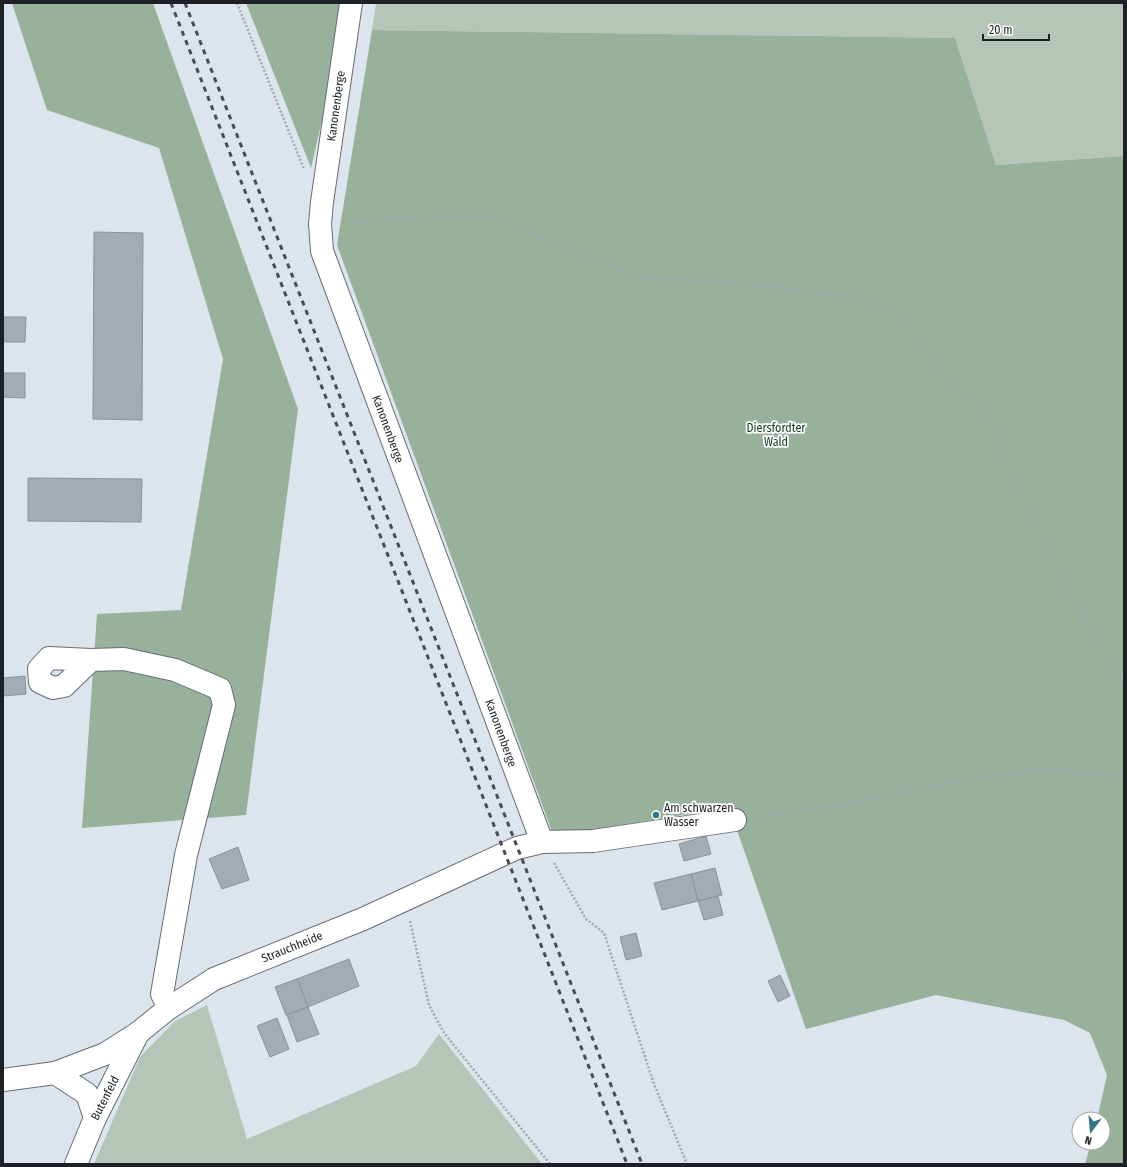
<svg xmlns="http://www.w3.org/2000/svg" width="1127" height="1167" viewBox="0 0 1127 1167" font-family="'Fira Sans Condensed',sans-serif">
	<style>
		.green { fill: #b5c6b8 }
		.forest { fill: #97b19b }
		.building { fill: #a3abb5; stroke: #8a929b }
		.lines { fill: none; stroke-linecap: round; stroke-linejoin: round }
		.minor-casing { stroke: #656d76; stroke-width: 24 }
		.path { stroke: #a1a7af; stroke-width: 2.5; stroke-dasharray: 2 2; stroke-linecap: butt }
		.minor { stroke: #fff; stroke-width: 22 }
		.rail { stroke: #494d53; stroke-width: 3; stroke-dasharray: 5 5; stroke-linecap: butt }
		.poi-dot { fill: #337786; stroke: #fff; stroke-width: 1.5 }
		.labels { text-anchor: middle; stroke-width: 3.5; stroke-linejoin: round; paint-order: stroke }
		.street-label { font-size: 12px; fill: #1d2024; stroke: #fff }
		.park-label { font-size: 12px; fill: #144021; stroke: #fff }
		.poi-label { font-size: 12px; fill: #1d2024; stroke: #fff; text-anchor: start }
	</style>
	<rect width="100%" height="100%" fill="#dce4ee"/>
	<g class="green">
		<path d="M376,3h748v153l-128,9 -41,-127 -583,-8z"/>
		<path d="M207,1005l40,134 169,-73 23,-32 103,130h-448l46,-107 35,-36z"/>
	</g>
	<g class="forest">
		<path d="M12,3h141l145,406 -52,406 -164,13 15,-214 84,-4 42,-251 -64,-211 -112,-38z"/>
		<path d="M246,3h96l-8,65 -23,100z"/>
		<path d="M372,30l583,8 41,127 128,-9v1008h-39l6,-21h12v-24h-6l10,-44 -17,-42 -26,-13 -128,-25 -130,34 -77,-222 -175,30 -217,-592z"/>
	</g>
	<g class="building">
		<path d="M94,232l49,1 -1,187 -49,-1z"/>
		<path d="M3,317h23l-1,25h-22z"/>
		<path d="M3,373h22v25l-22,-1z"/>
		<path d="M28,478l114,1 -1,43 -113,-1z"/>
		<path d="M25,676l1,18 -23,2v-18z"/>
		<path d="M706,836l5,18 -27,7 -5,-17z"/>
		<path d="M238,847l11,33 -27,9 -13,-30z"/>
		<path d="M715,868l7,27 -24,6 -7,-27z"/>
		<path d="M691,874l7,27 -36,9 -8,-27z"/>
		<path d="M718,896l5,19 -19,5 -6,-19z"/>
		<path d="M636,933l6,23 -16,4 -6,-23z"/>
		<path d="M349,959l10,27 -51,21 -11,-28z"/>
		<path d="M780,975l10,21 -12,6 -10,-21z"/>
		<path d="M297,979l11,28 -22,8 -11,-28z"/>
		<path d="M308,1007l11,27 -22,8 -10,-27z"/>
		<path d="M277,1018l12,31 -19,8 -13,-31z"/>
	</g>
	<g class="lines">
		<g class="minor-casing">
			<g id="minor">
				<path d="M351,3l-29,199 -2,22 2,27 220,591"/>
				<path d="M91,660l-27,26 -11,2 -13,-6 -1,-13 10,-11 42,2 33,-1 51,11 45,19 4,16 -38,150 -24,139 7,14"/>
				<path d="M55,1073l32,21 8,24"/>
				<path d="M3,1080l52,-7 50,-19 33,-21 31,-25 45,-29 149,-60 154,-71 25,-6 51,-1 142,-21"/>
				<path d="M76,1164l19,-46 43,-85"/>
			</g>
		</g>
		<g class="path">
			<path d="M237,3l67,166"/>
			<path d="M342,223l144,-7 147,59 222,20 48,23 40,58 43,32 18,51 67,137 53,89"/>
			<path d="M756,817l101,-16 181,-33 86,7"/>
			<path d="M554,863l32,56 18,14 50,151 33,80"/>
			<path d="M410,921l19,84 15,28 106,131"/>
		</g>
		<use href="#minor" class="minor"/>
		<g class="rail">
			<path d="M171,3l456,1161"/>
			<path d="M185,3l457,1161"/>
		</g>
	</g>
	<circle class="poi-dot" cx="656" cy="815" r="4"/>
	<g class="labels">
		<g class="street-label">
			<text transform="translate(336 106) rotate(-82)" y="4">Kanonenberge</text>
			<text transform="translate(388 429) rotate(70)" y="4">Kanonenberge</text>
			<text transform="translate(501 733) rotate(70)" y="4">Kanonenberge</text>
			<text transform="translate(292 947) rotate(-22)" y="4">Strauchheide</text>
			<text transform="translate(105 1098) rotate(-63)" y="4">Butenfeld</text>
		</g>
		<g class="park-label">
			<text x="776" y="432">Diersfordter<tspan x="776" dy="14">Wald</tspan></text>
		</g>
		<g class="poi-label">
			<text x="664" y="812">Am schwarzen<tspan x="664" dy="14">Wasser</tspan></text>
		</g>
	</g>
	<rect width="1127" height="1167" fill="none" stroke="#1d2024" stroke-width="8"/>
	<g transform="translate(1091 1131) rotate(196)"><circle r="19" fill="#ffffff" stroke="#a5a6a7"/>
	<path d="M0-3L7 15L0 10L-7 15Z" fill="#337786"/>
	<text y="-6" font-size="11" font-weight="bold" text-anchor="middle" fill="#1d2024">N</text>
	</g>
	<path d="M983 34v6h66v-6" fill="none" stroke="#1d2024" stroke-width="2"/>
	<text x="989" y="34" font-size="12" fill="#1d2024" stroke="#ffffff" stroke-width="3" paint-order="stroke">20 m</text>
</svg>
